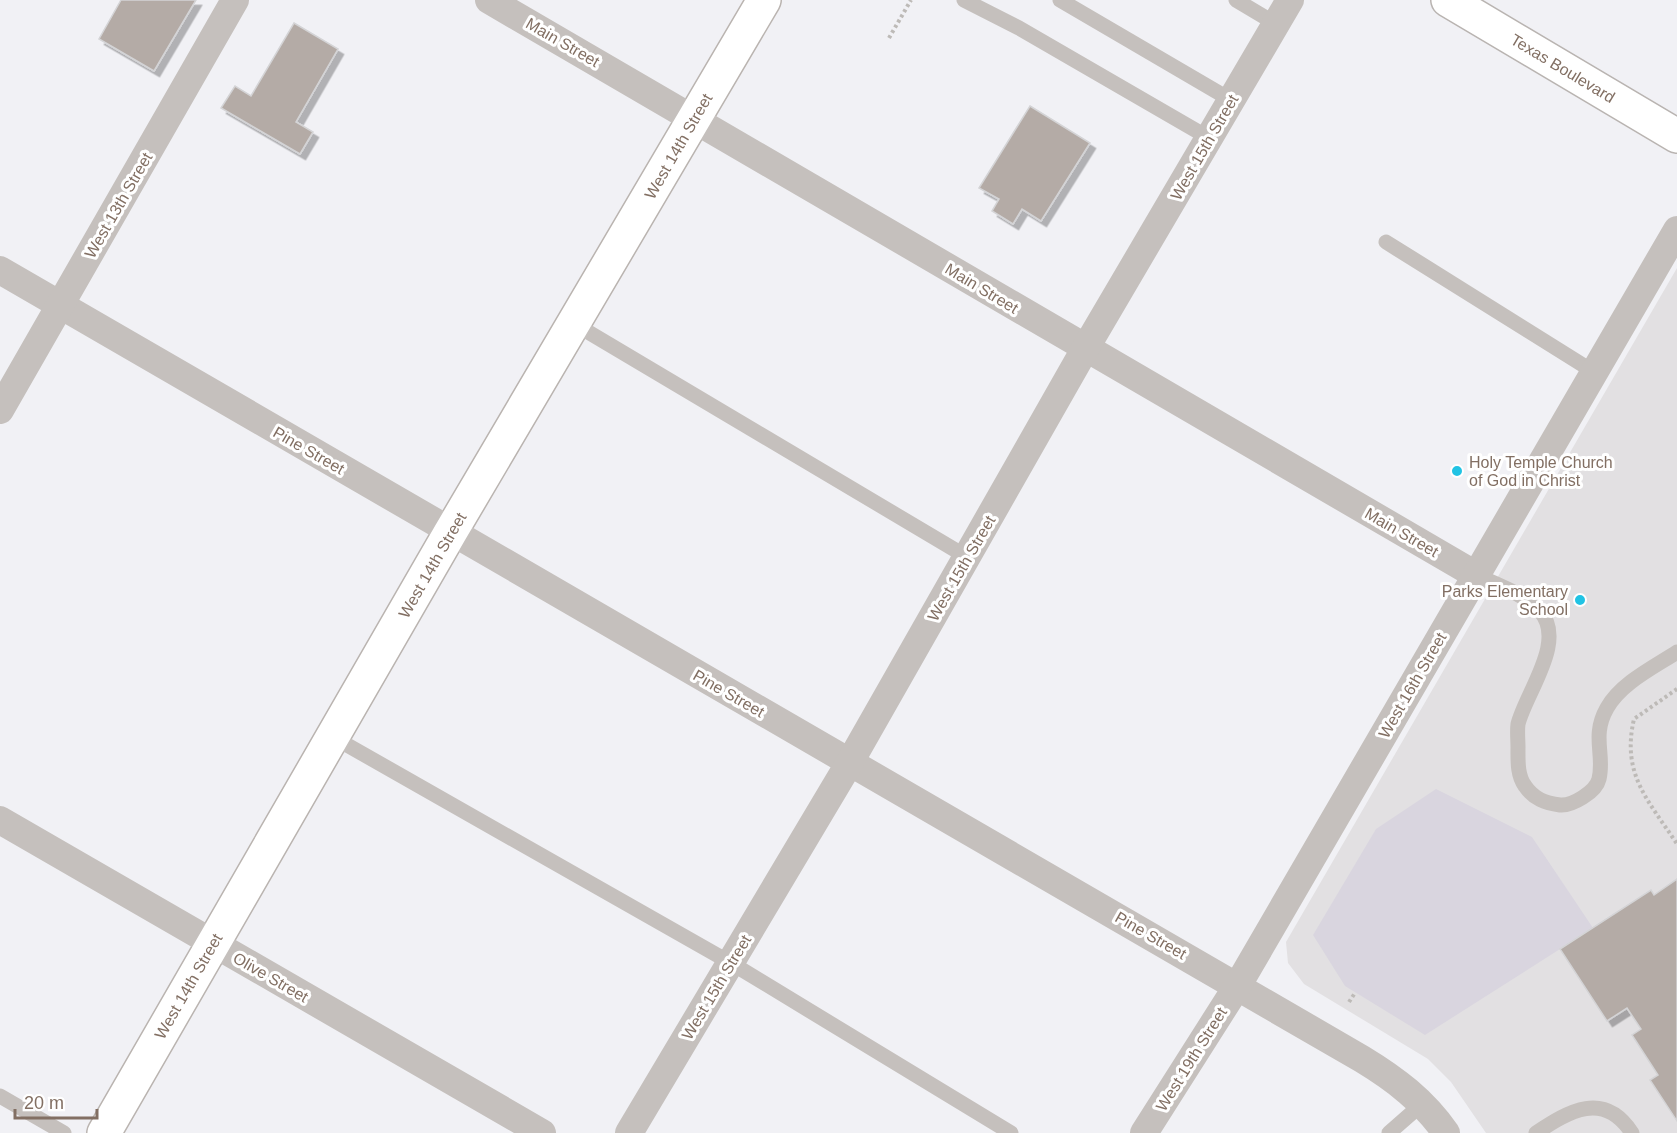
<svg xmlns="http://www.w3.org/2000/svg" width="1677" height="1133" viewBox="0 0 1677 1133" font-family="Arial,sans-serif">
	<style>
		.built { fill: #e2e0e2 }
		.green { fill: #d9d5df }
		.building { fill: #b4aba6; stroke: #d4d4d6; stroke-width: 1.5; filter: url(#shadow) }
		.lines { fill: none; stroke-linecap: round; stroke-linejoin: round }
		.secondary-casing { stroke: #bab4b0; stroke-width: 36 }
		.primary-casing { stroke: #b9b4b1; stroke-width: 36 }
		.path { stroke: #bdbab7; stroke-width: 4; stroke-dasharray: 3 3; stroke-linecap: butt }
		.lane { stroke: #c5c0bd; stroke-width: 15 }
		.street { stroke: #c5c0bd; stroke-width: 28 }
		.secondary { stroke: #fff; stroke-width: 33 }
		.primary { stroke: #fff; stroke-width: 33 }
		.poi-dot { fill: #21c3e4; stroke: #fff; stroke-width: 2 }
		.labels { text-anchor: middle; stroke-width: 6; stroke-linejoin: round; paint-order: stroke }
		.street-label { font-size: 16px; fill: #826f63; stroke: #fff }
		.poi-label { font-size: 16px; fill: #826f63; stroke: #fff; text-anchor: start }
	</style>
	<defs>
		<filter id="shadow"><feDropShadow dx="5.5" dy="5.5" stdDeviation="0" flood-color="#0004"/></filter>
	</defs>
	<rect width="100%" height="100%" fill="#f1f1f5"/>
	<path class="built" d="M1677,268v865h-191l-35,-51 -23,-23 -124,-75 -16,-21 -2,-21z"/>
	<path class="green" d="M1436,789l96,48 61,91 -168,107 -80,-49 -32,-51 63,-106z"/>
	<g class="building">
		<path d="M121,0h75l-42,71 -55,-32z"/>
		<path d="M294,23l44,26 -42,73 17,10 -13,22 -79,-46 14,-22 16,10z"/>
		<path d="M1030,106l60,37 -49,78 -19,-12 -9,15 -21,-13 7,-12 -20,-11z"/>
		<path d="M1677,879v242l-27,-41 8,-5 -26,-40 9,-6 -14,-21 -20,13 -47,-72 91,-59 3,5z"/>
	</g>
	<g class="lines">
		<g class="secondary-casing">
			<path id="secondary" d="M104,1133l346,-600 314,-533"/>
		</g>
		<g class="primary-casing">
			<path id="primary" d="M1448,0l229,136"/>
		</g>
		<g class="path">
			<path d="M889,38l22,-38"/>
			<path d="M1677,689l-43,30c-13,56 15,82 43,125"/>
			<path d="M1349,1002l6,-9"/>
		</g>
		<g class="lane">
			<path d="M964,0l55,28 190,110"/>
			<path d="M1060,0l171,100"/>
			<path d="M1236,0l40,24"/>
			<path d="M1386,242l208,130"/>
			<path d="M573,323l394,234"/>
			<path d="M1476,575c21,10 46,18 63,35 29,30 -13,82 -21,114 -1,7 0,16 0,23 0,13 -1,28 7,39 9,13 20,17 35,19 12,1 36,-13 39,-26 6,-24 -8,-43 8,-71 14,-25 47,-41 70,-56"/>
			<path d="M333,737l398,226 280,170"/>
			<path d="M0,1096l64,37"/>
			<path d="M1389,1133l33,-29"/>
			<path d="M1536,1133c33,-22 68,-43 96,0"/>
		</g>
		<g class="street">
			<path d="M489,0l987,575"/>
			<path d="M0,270l1362,789c33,20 62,42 84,74"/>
			<path d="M0,410l235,-410"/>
			<path d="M0,820l542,313"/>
			<path d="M629,1133l221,-371 235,-413 205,-349"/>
			<path d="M1144,1133l94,-148 439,-755"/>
		</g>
		<use href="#secondary" class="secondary"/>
		<use href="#primary" class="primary"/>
	</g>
	<g class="poi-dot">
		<circle cx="1457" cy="471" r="6"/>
		<circle cx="1580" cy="600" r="6"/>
	</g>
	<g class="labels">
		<g class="street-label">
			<text transform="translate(563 42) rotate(30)" y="6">Main Street</text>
			<text transform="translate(1563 68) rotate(31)" y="6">Texas Boulevard</text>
			<text transform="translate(678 146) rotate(-60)" y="6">West 14th Street</text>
			<text transform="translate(1204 147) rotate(-60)" y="6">West 15th Street</text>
			<text transform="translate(118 205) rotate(-60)" y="6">West 13th Street</text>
			<text transform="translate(982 288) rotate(31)" y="6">Main Street</text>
			<text transform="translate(309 450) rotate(30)" y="6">Pine Street</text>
			<text transform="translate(1402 532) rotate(30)" y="6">Main Street</text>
			<text transform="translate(432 565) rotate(-60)" y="6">West 14th Street</text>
			<text transform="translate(961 568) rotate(-60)" y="6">West 15th Street</text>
			<text transform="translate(1412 685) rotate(-60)" y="6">West 16th Street</text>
			<text transform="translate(729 693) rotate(30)" y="6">Pine Street</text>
			<text transform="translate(1151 935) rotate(30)" y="6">Pine Street</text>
			<text transform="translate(271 977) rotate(30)" y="6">Olive Street</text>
			<text transform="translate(188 986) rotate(-60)" y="6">West 14th Street</text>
			<text transform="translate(716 987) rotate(-59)" y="6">West 15th Street</text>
			<text transform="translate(1191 1059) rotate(-58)" y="6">West 19th Street</text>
		</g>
		<g class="poi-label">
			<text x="1469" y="468">Holy Temple Church<tspan x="1469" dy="18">of God in Christ</tspan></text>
			<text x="1568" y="597" text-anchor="end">Parks Elementary<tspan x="1568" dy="18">School</tspan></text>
		</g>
	</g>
	<path d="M15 1109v9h82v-9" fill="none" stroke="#826f63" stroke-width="3"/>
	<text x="24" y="1109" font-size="18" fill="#826f63" stroke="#ffffff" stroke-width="4.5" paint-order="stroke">20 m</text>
</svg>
